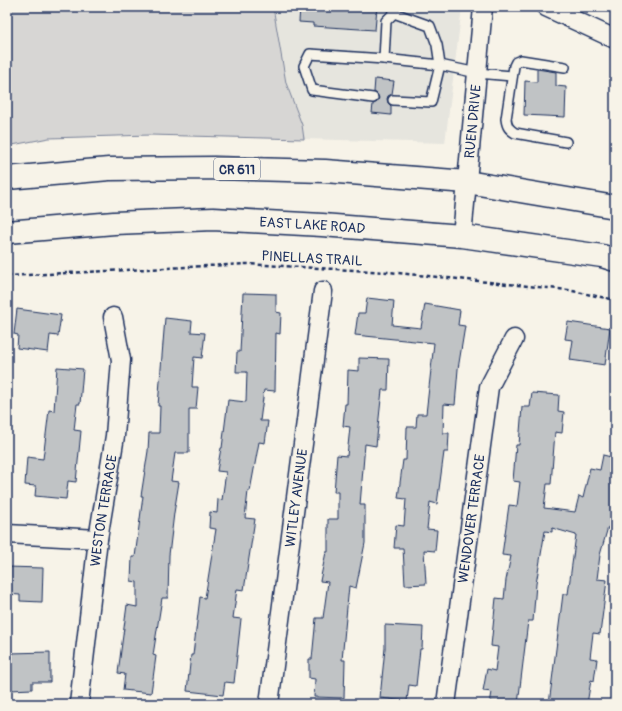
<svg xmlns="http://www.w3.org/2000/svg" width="622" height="711" viewBox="0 0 622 711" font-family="Pangolin,sans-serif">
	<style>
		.built { fill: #e6e5de }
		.green { fill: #d7d6d4; stroke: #798299 }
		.building { fill: #c0c3c5; stroke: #1b2f5e }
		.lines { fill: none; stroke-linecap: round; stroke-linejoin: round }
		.lane-casing { stroke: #1b2f5e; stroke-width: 12 }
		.street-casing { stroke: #1b2f5e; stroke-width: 21 }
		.primary-casing { stroke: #1b2f5e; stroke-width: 25 }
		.path { stroke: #1b2f5e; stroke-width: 2.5; stroke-dasharray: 4 3; stroke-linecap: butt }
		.lane { stroke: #f7f3e8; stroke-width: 9 }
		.street { stroke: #f7f3e8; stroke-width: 18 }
		.primary { stroke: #f7f3e8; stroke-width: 22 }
		.labels { text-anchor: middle; stroke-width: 3; stroke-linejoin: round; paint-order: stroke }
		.shield { fill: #f7f3e8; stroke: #5d6a87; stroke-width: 1 }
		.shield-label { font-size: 13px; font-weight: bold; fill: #1b2f5e }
		.street-label { font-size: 14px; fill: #1b2f5e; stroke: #f7f3e8 }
	</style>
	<rect width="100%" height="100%" fill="#f7f3e8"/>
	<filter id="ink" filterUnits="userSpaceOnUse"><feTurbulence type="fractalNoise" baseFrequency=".025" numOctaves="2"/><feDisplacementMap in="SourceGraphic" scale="8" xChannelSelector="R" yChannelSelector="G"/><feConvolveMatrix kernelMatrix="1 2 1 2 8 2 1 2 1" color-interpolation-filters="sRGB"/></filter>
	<g filter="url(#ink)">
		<path class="built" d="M273,7h189l-17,136 -141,-4 -2,-14 -16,-42z"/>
		<path class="green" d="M7,7h266l13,76 16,42 2,14 -154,-4 -101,3 -42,8z"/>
		<g class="building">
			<path d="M300,7h77l-2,23 -62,-4v-3l-14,-1z"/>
			<path d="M537,69l19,3v14l10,1 -1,30 -41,-2 1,-34 12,1z"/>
			<path d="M375,79l19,2 -2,13 -4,2 -1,3 1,4 3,3v9l-19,-2 1,-9 4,-2 2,-4 -2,-4 -3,-2z"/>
			<path d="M243,293l33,1v18l5,1 -1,21 -4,-1 -1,58 -11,-1 -4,31h8l-3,22 -6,-1 -9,49h-2l-3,27 10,1 -11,71 -7,-1 -4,29 8,1 -7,64 -9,-1 -2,13 -36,-4 4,-36h2l7,-58 5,1 11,-69 -7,-1 1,-16 7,1 1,-14 4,1 4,-28 -9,-1 4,-23h1l6,-48 18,2 1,-30h-11l1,-20h3z"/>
			<path d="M367,298l27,3 -2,24 29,3 4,-24 35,6 -2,15 7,1 -7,43 -3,36 -11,-1 -1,29h6l-1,19h-4l-7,52 -7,-2 -3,27 10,1 -2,21 -11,-1 2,34 -21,1 -2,-37h-9l2,-23 8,1 2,-27 -8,-1 5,-38h3l1,-33h9l1,-13h9l8,-71 -79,-8 3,-22h7z"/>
			<path d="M17,309l44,6 -3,21 -8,-1 -2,17 -31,-4 1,-13 -4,-1z"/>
			<path d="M165,318l27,3 -1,11 14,1 -3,25 -8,-1 -2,30h6l-2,22h-7v44h-14l-4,28 8,1 -5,31 -5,42 -1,43h-6l-9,57 3,1 -5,37 -28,-3 2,-16 -7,-1 9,-68 10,2v-25l-6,-1 1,-24h3l8,-61h-2l7,-45 1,-18h10l1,-27h-2z"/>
			<path d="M568,322l42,6 -5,37 -35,-5 3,-20 -8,-1z"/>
			<path d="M359,358l30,1 -1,31h-6l-6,56 -11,-2 -5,61h5v38l-9,45 -7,-2 -7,74h3l-1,38 -30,-1 1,-18 -6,-1v-19h3l4,-41h7l5,-36 -8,-1 6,-29h2v-33h10v-27h-4l3,-37 10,1 3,-29 -7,-1 2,-22h2l1,-34 11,1z"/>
			<path d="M57,367l26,2 -3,35h-3l-3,26 7,1 -5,51 -8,-1 -2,18 -31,-3 1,-10 -11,-1 2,-28 16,2 6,-49 5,1z"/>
			<path d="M532,393l27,2 -1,16 6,1 -2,21 -7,-1 -4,52h-4l-3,24 31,4 4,-16 4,2 7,-30 10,2 3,-15 12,3v71l-7,-2 -8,28 -3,24 10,1 -7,54 -7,-1 -3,25 7,1 -3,22 -3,-1 -4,24h-38l14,-110h5l8,-59 -24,-7v4l-7,-1 -9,53 -3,37h-5l-10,83h-28l2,-12 -9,-1 4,-22 8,2 3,-24 -7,-1 5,-48 8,1 2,-19 5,-24 -9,-1 7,-50 8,1 3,-24 -7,-1 3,-36h3l3,-38h8z"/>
			<path d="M7,567l36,1 -1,34 -22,-1v-6l-13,-1z"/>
			<path d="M385,625l38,2 -1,22h-2l-4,37 -7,-1 -2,16 -27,-3 5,-50z"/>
			<path d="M50,652v30h-18v7l-21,1 -1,-37z"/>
		</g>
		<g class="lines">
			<g class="lane-casing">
				<g id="lane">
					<path d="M384,59l2,-38 8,-8 36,13 7,19 3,20 -9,37 -38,-2"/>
					<path d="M565,67l-44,-7 -5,2 -2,4 -8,53c1,8 3,10 9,14l51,9"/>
					<path d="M373,98l-61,-8 -8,-24 6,-12 74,5 56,6 37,8 35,3"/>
				</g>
			</g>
			<g class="street-casing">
				<g id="street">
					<path d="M546,7l69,32"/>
					<path id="s1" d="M462,236l21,-229"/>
					<path d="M7,534l91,5"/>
					<path id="s2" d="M79,704l19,-165 17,-103 6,-76 -8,-43"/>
					<path id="s3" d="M269,704l54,-413"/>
					<path id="s4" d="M446,704l43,-317 25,-48"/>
				</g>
			</g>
			<g class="primary-casing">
				<g id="primary">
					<path d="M7,178l102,-9 105,-1 111,3 142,11 148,25"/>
					<path id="s5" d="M7,232l107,-9 99,-4 109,6 140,11 140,20 13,4"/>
				</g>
			</g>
			<path class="path" d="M7,276l240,-12 141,8 180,18 47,10"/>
			<use href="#lane" class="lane"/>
			<use href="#street" class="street"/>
			<use href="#primary" class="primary"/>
		</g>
	</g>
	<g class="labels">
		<rect class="shield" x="214" y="158" width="46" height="22" rx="3"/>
		<g class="shield-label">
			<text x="237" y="174">CR 611</text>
		</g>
		<g class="street-label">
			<text dy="5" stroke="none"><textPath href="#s1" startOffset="115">RUEN DRIVE</textPath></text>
			<text dy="5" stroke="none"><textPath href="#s5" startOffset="306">EAST LAKE ROAD</textPath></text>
			<text transform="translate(312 258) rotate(3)" y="5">PINELLAS TRAIL</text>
			<text dy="5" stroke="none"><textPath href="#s3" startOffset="208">WITLEY AVENUE</textPath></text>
			<text dy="5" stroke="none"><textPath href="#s2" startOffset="195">WESTON TERRACE</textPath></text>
			<text dy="5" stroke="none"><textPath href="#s4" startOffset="187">WENDOVER TERRACE</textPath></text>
		</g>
	</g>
	<rect width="622" height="711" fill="none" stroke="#f7f3e8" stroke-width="24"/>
	<rect x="12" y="12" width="598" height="687" fill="none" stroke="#1b2f5e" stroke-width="1.5" filter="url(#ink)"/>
</svg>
